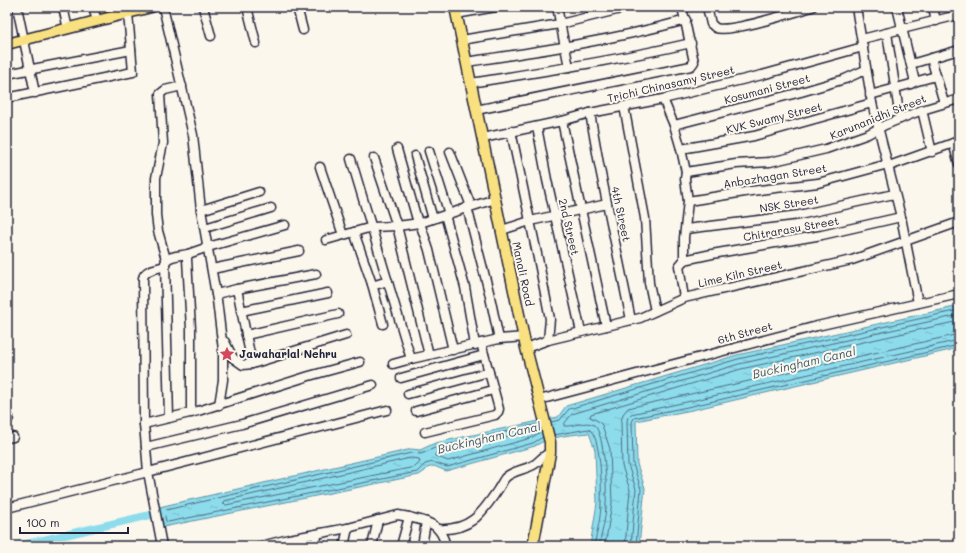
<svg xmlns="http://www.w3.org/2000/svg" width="966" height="553" viewBox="0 0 966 553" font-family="Mali,sans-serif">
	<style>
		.water { fill: url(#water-ripples); stroke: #6292a5 }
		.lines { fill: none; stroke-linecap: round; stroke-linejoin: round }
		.shore { stroke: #4d6c82; stroke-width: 1 }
		.canal { stroke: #8ddcec; stroke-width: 8 }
		.minor-casing { stroke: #22223b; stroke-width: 11 }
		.major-casing { stroke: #22223b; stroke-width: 13 }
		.minor { stroke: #fbf7ec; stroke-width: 8 }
		.major { stroke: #f9e181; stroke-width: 10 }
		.labels { text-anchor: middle; stroke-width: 4; stroke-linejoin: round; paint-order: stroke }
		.street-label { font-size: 11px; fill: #22223b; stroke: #fbf7ec }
		.poi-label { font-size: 11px; font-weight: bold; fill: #22223b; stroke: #fbf7ec; text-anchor: start }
		.water-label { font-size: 12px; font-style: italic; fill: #425a70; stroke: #fbf7ec }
	</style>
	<defs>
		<pattern id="water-ripples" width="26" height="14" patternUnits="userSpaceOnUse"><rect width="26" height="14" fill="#8ddcec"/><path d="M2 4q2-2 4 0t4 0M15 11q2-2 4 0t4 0" fill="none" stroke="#79bccb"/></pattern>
	</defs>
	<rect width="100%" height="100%" fill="#fbf7ec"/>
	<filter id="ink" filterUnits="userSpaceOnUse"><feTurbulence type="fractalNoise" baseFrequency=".025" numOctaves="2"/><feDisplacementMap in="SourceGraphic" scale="8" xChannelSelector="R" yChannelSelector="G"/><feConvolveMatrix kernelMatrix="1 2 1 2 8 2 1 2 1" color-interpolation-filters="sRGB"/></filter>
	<g filter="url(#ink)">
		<path class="water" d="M959,306v42l-267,62 -56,11 1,43 8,24 -6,58h-49l7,-43 -2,-53 -6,-17c-18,2 -39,3 -54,13l-89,25 -12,-5 -7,2 -2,3 -6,4 -256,52 -4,-20 253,-58 8,1 15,-7 123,-26 8,-11 171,-51z"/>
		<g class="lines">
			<g class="shore">
				<path d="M551,422l9,-2 9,-11 169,-50 221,-49"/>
				<path d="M539,424l-102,23 -16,7 -10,-1 -245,57 -2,2 2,9 2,1 249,-50 8,-8 8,-2 14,5 86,-24 10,-6"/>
				<path d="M537,430l2,1v2l-8,5 -83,23 -13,-5v-2l3,-2z"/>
				<path d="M554,435l34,-6c13,3 14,61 13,74 0,14 -4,29 -7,43"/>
				<path d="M411,458l8,1 1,3 -5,5 -189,38 -3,-1 2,-3z"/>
				<path d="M599,546c3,-14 7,-29 7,-43 1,-13 -1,-70 -12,-78 -8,-5 -21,2 -30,1v-2l8,-10 167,-50 220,-49"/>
				<path d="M605,546l7,-43 -2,-54 -8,-24 -4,-4 -8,-4 1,-3 150,-45 218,-48"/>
				<path d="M625,546l5,-56 -8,-24 -1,-44 2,-8 5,-6 331,-74"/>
				<path d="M631,546l5,-57 -8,-24 -1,-44 1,-4 3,-3 60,-13 268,-61"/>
				<path d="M636,546l5,-57 -8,-25 -1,-42 2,-4 58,-12 267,-61"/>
			</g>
			<path class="canal" d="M18,546l145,-34"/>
			<g class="minor-casing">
				<g id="minor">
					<path d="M17,7l18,86"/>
					<path d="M63,7l5,22"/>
					<path d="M93,7l4,14"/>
					<path d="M116,7l2,9"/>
					<path d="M163,7l30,128 8,75 16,90 6,50v30l-4,25"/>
					<path d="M203,7l8,29"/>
					<path d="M247,7l9,36"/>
					<path d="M297,7l6,23"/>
					<path d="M557,7l12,60"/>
					<path d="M707,7l4,17c2,1 3,3 5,4 14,5 79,-16 96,-21"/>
					<path d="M856,7l16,96 29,114 17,86"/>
					<path d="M897,7l17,71v4"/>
					<path d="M933,7l3,14"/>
					<path d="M956,7l3,12"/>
					<path d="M456,14l40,-7"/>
					<path d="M887,33l13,86"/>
					<path d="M862,39l96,-24"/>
					<path d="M461,40l99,-16 69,-17"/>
					<path d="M931,58l13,45"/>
					<path d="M466,62c75,-11 147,-22 220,-42"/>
					<path d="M911,64l48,-14"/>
					<path d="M7,74l124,-24"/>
					<path d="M471,83c73,-12 147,-23 220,-40"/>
					<path d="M870,95l41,-11 3,-2 22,-6"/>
					<path d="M7,98l126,-26 -5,-59"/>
					<path d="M663,99l11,26 7,24 5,23 -1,7 3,22 -4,37v22l-5,6 5,32"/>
					<path d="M624,106l21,112 4,65 6,28"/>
					<path d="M476,110l215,-44 3,-4 -12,-55"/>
					<path d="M922,110l10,42"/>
					<path d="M590,113l9,51 32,156"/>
					<path d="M562,121l44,205"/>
					<path d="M674,125l127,-33 44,-13 20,-9"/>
					<path d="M537,127l10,53 34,152"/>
					<path d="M511,131l29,137 10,51 -2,21"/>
					<path d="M483,138l79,-17 28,-8 73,-14 99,-24 101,-28"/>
					<path d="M953,143l6,21"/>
					<path d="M397,149l21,74"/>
					<path d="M681,149l73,-13 118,-33"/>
					<path d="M429,151l20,63"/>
					<path d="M450,152l21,54"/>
					<path d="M415,156l18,63"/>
					<path d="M374,158l23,68 32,129"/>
					<path d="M351,159l60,200 88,-20 25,-2"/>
					<path d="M889,166l70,-25"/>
					<path d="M320,167l23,68"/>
					<path d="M686,172l50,-8 34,-2 56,-13 42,-15 17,-9 37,-15 37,-11"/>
					<path d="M688,201l63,-10 67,-8 70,-19"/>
					<path d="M467,207l22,85 10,47"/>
					<path d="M201,210l58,-18"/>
					<path d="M445,215l20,72 10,58"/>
					<path d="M420,223l9,27 24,100"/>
					<path d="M205,228l66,-20"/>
					<path d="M686,229l113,-14 95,-21"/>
					<path d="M502,230l28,-9 77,-17"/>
					<path d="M354,232l18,52 3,1 13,-4"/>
					<path d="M326,240l46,-13 25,-1 23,-3 75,-24"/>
					<path d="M166,259l-8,-28 -2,-16v-37l7,-35 -3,-49 5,-4 17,-4"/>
					<path d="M684,260l28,-6 110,-19 79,-18"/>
					<path d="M212,269l87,-18"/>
					<path d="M372,284l11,40"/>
					<path d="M237,289l79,-15"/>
					<path d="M216,294l21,-5 15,75"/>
					<path d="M241,311l87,-18"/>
					<path d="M246,335l92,-21"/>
					<path d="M225,342l8,16 10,7 9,-1 94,-29"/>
					<path d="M526,348l22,-8 92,-22 44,-20 168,-38 107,-38"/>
					<path d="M393,364l18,-5"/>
					<path d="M401,378l83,-23"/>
					<path d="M408,394l81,-22"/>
					<path d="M539,400l278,-74 142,-32"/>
					<path d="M416,411l77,-21"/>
					<path d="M191,413v-84l-4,-70 1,-5 20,-7 77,-22"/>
					<path d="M7,418h2"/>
					<path d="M169,418l-4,-155c3,-8 15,-7 23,-9"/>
					<path d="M144,424l54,-13 111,-35 51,-14"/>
					<path d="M425,432l70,-17 3,-3 1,-3 -18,-66"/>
					<path d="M7,438l6,-1"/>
					<path d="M146,447l96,-23 131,-39"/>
					<path d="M7,508l141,-36 -4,-48 -1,-146c2,-9 14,-9 22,-12"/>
					<path d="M409,517c20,5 31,6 37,29"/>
					<path d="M438,529c31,2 43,-14 59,-38 3,-4 5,-9 8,-13 8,-8 21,-8 30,-14 6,-4 8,-9 15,-11"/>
					<path d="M162,546l-14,-74 239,-62"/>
					<path d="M261,546l28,-7 59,-11 50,-13 11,2 -8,29"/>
					<path d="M316,546l1,-11"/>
					<path d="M344,546l4,-18"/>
					<path d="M372,546l6,-26"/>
					<path d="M422,546l4,-24"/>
				</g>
			</g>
			<g class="major-casing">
				<g id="major">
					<path d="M455,7l71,341 24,94v11l-17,93"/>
					<path d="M7,44l144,-37"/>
				</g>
			</g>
			<use href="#minor" class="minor"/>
			<use href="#major" class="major"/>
		</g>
	</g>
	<defs>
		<g id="sight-bare" transform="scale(1.2)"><path d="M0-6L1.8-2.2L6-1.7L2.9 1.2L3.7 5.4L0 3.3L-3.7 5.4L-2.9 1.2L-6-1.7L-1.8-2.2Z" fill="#d1495b" stroke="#fbf7ec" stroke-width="2.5" paint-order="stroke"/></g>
	</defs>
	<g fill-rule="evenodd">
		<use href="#sight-bare" x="227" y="354"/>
	</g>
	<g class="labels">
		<g class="street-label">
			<text transform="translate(671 84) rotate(-13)" y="4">Trichi Chinasamy Street</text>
			<text transform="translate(767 89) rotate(-15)" y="4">Kosumani Street</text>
			<text transform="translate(878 117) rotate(-22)" y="4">Karunanidhi Street</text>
			<text transform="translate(774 118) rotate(-14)" y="4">KVK Swamy Street</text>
			<text transform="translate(775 176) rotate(-9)" y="4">Anbazhagan Street</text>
			<text transform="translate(789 204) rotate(-9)" y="4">NSK Street</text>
			<text transform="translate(621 214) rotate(78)" y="4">4th Street</text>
			<text transform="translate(569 227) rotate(77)" y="4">2nd Street</text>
			<text transform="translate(791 229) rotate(-10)" y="4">Chitrarasu Street</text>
			<text transform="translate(523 274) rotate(78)" y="4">Manali Road</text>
			<text transform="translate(740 274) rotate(-13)" y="4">Lime Kiln Street</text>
			<text transform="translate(745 333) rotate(-15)" y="4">6th Street</text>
		</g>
		<g class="poi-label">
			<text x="239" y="358">Jawaharlal Nehru</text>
		</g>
		<g class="water-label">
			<text transform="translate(804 363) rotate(-13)" y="4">Buckingham Canal</text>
			<text transform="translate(489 438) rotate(-13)" y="4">Buckingham Canal</text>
		</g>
	</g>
	<rect width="966" height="553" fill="none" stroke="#fbf7ec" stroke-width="24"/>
	<rect x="12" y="12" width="942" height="529" fill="none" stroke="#22223b" stroke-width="1.5" filter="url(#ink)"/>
	<path d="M20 527v6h108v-6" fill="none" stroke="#22223b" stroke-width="2"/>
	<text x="26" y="527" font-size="12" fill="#22223b" stroke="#fbf7ec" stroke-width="3" paint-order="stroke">100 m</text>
</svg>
